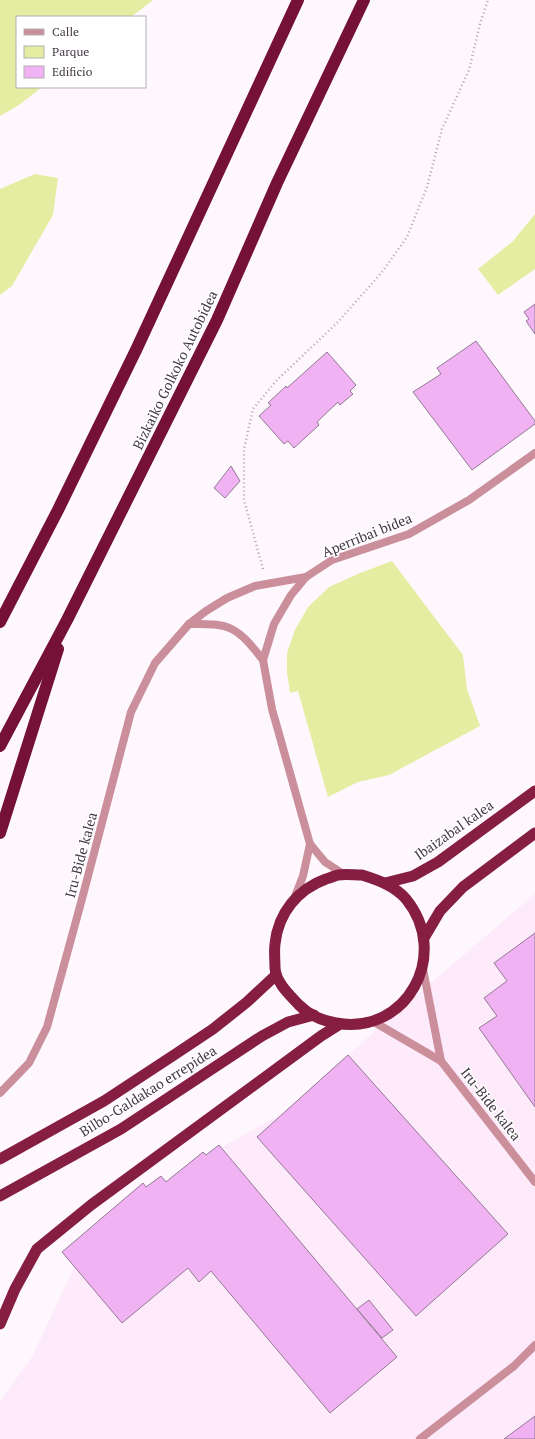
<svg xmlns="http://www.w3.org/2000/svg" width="535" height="1439" viewBox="0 0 535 1439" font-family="'PT Serif',serif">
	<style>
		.industrial { fill: #fdeafa }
		.green { fill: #e5eda2 }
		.building { fill: #f0b2f2; stroke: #937a93 }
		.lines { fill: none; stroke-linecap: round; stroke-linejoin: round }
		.path { stroke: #afa7af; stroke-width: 2.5; stroke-dasharray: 1 3; stroke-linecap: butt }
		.minor { stroke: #cb8e9b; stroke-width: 8 }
		.trunk { stroke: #861e42; stroke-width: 11 }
		.motorway { stroke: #751036; stroke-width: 12 }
		.labels { text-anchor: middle; stroke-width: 3; stroke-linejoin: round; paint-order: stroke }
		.street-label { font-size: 14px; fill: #433843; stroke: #fff }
	</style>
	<rect width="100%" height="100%" fill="#fef8fe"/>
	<path class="industrial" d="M535,894v545h-535v-38l32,-44 52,-111 91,-73 106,-59 118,-104z"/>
	<g class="green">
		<path d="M0,0h153l-22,17h-114v70h25l-23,18 -19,11z"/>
		<path d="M35,174l23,4 -5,37 -41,71 -12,9v-106z"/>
		<path d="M535,214v55l-37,26 -20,-26 35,-28z"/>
		<path d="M392,561l71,94 4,34 13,37 -91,49 -31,7 -30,15 -30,-106 -8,2 -3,-21v-19l8,-23 13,-23 21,-20 31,-14z"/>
	</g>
	<g class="building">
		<path d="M535,304v30l-9,-13 3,-2 -5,-7z"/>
		<path d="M476,341l59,80v3l-63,46 -59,-78 28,-18 -4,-6z"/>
		<path d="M327,352l29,33 -6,6 3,3 -13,11 -2,-3 -21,20 2,3 -25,23 -6,-7 -4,3 -25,-28 12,-11 -3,-2 18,-17 1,2z"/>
		<path d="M231,466l9,15 -15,17 -11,-10z"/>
		<path d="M535,933v174l-56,-79 18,-12 -13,-18 23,-17 -13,-18z"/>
		<path d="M348,1055l160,179 -92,82 -159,-179z"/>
		<path d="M219,1145l178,212 -67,56 -119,-142 -12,11 -11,-14 -66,55 -60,-71 81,-69 3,4 15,-11 5,6 37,-30 3,3z"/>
		<path d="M369,1300l24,30 -11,8 -25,-29z"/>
		<path d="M535,1416v23h-31z"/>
	</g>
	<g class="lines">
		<path class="path" d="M263,569l-19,-69v-51l9,-40 23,-28 62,-59 44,-50 25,-35 20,-50 15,-58 27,-59 11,-46 8,-24"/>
		<g class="minor">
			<path d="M189,624c42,-1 48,3 74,36"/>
			<path d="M345,875l-20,-13 -15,-18 -38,-135 -9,-49 11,-36 17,-29 15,-18 26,-17 77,-26 60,-34 66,-47"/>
			<path d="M294,899l9,-23 7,-32"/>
			<path d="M423,969l18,92"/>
			<path d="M374,1022l67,39 94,121"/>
			<path d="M0,1093l29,-30 18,-36 35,-128 49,-187 24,-49 34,-39 17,-13 21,-13 28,-12 51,-9"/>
			<path d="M420,1439l94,-73 21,-21"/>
		</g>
		<g class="trunk">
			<path d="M362,875c16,5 33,11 44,24 45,55 1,137 -70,124 -13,-2 -27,-8 -37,-18 -9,-10 -23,-22 -24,-37 0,-8 -1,-17 0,-24 3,-31 23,-55 51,-65 4,-1 8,-3 12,-4 7,-1 16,0 24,0z"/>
			<path d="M385,883l28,-7 25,-14 97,-71"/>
			<path d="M424,938l16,-27 23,-24 72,-54"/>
			<path d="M0,1159l104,-58 70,-46 39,-26 34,-27 29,-27"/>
			<path d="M0,1196l121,-67 141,-93 26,-14 26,-7"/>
			<path d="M0,1324l15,-35 22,-40 54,-44 230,-169 19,-12"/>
		</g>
		<g class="motorway">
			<path d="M0,622l58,-112 79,-162 161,-348"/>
			<path d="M0,746l67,-126 150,-300 60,-137 87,-183"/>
			<path d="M0,833l58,-184"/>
		</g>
	</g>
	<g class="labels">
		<g class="street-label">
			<text transform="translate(175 370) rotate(-64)" y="5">Bizkaiko Golkoko Autobidea</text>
			<text transform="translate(367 535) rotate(-22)" y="5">Aperribai bidea</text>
			<text transform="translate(454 830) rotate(-35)" y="5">Ibaizabal kalea</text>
			<text transform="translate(81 855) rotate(-75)" y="5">Iru-Bide kalea</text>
			<text transform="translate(148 1091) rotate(-32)" y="5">Bilbo-Galdakao errepidea</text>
			<text transform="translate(491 1104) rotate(52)" y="5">Iru-Bide kalea</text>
		</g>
	</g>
	<rect x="16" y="16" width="130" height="72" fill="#ffffff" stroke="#b4afb4"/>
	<rect x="24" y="29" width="20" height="6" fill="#cb8e9b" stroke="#b4afb4"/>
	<text x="52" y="36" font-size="12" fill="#433843">Calle</text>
	<rect x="24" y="46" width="20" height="12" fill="#e5eda2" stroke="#b4afb4"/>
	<text x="52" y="56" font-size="12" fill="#433843">Parque</text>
	<rect x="24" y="66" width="20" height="12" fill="#f0b2f2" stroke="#b4afb4"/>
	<text x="52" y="76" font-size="12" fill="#433843">Edificio</text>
</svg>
